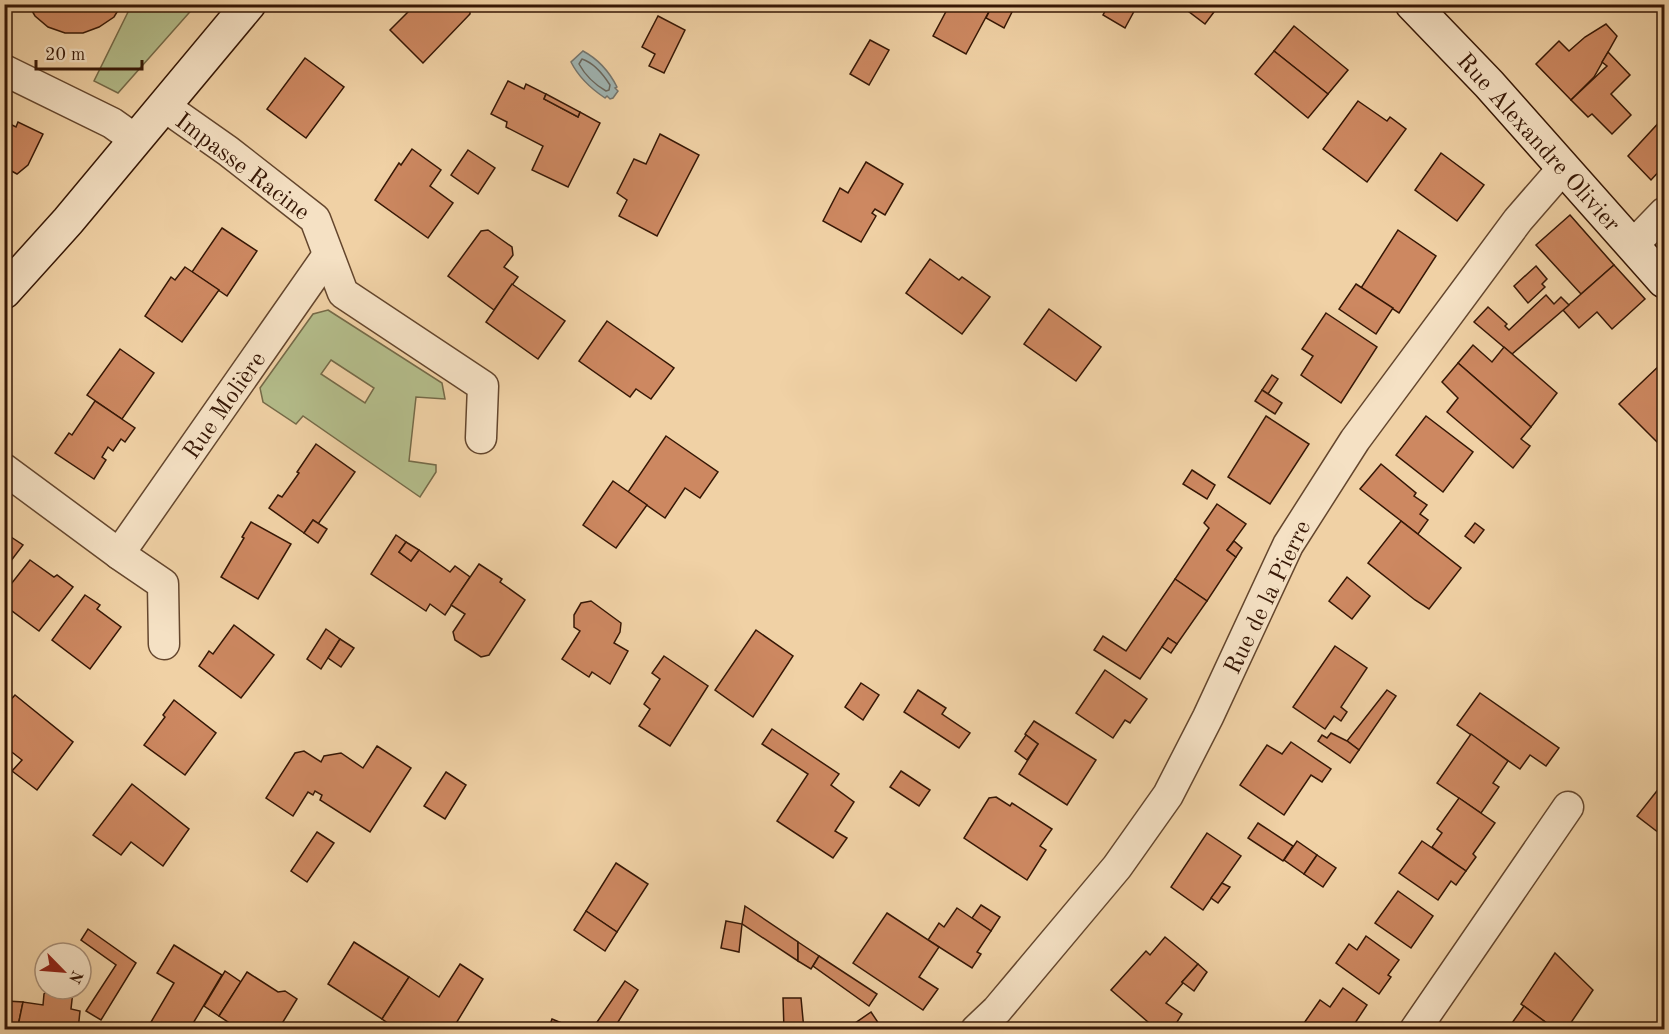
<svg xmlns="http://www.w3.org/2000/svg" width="1669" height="1034" viewBox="0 0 1669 1034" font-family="'Old Standard TT',serif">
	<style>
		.green { fill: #b4bd8b; stroke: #756a48; stroke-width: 1.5; fill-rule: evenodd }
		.water { fill: #9fb4b2; stroke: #75756d; stroke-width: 1.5 }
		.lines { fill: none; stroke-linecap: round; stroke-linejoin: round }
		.shore { stroke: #6a665c; stroke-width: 1.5 }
		.building { fill: #cd8861; stroke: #361705; stroke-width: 1.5 }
		.street-casing { stroke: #64462d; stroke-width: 33 }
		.secondary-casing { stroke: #361705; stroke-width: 36 }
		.street { stroke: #f5e1c4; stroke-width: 30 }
		.secondary { stroke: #f5e1c4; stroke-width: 33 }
		.labels { text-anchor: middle; stroke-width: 4.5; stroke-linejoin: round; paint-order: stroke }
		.street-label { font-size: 24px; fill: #361705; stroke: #f5e1c4 }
	</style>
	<rect width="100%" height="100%" fill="#f0d1a5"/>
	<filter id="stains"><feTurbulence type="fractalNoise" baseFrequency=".00333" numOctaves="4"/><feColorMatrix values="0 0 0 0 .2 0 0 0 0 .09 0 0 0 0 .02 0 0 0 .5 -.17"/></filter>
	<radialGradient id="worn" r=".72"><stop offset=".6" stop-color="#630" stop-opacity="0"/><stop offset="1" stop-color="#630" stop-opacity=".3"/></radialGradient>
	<g class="green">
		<path d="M132,4l64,1 -78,88 -24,-12z"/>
		<path d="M328,310l114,73 3,16 -29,-2 -7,64 27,4v7l-16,25 -117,-81 -7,8 -33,-22 -3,-14 53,-74zM331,360l43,28 -9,15 -44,-29z"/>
	</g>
	<path class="water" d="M583,51c15,8 26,20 34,36l-2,1 3,3 -5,7 -3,1 -3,-3 -2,2c-15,-10 -26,-20 -34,-36z"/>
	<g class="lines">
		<path class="shore" d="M582,59c12,4 21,15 28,26l-1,5 -3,1c-12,-7 -21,-16 -27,-27z"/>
	</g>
	<g class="building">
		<path d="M28,4h94l-8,13 -15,10 -16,6h-18l-17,-6 -13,-11z"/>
		<path d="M416,4h60l-6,7v3l-47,49 -33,-33z"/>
		<path d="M950,4h43l-27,50 -33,-18z"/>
		<path d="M993,4h23l-12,24 -18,-10z"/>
		<path d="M1109,4h29l-13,24 -22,-13z"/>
		<path d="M1193,4h27l-15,20 -17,-13z"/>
		<path d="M658,16l27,14 -21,43 -15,-7 6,-12 -13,-7z"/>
		<path d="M1606,24l11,12 -23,41 -23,23 -35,-36 23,-23 10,10 16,-14z"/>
		<path d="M1294,26l54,44 -20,24 -54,-43z"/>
		<path d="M870,40l19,10 -20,35 -19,-11z"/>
		<path d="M1274,51l54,43 -20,24 -53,-44z"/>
		<path d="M1608,52l22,23 -19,19 20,21 -19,19 -20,-20 -4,3 -17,-17 36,-34 -5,-4z"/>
		<path d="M305,58l39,29 -38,51 -39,-29z"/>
		<path d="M508,81l16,8 2,-5 20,10 -2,5 34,18 2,-5 20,11 -32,64 -36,-17 11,-24 -37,-19 1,-5 -16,-8z"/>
		<path d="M546,94l34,18 -2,5 -34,-18z"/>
		<path d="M1358,101l29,20 3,-4 16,12 -39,53 -44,-33z"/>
		<path d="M1664,117v49l-13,14 -23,-24z"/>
		<path d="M4,121l12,6 2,-5 25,12 -15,31 -11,9 -13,-7z"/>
		<path d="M660,134l39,21 -42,81 -38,-20 8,-16 -10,-7 17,-34 12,5z"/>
		<path d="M412,149l29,21 -11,16 23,17 -25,35 -53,-38 24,-37 2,2z"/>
		<path d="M468,150l27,18 -17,26 -27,-19z"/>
		<path d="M1441,153l43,32 -27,36 -42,-31z"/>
		<path d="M866,162l37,22 -18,31 -10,-6 -3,4 4,3 -15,26 -38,-21 17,-33 8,5z"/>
		<path d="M1570,215l44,50 -33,29 -45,-49z"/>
		<path d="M222,228l35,23 -30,45 -35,-24z"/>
		<path d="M488,230l24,17 1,8 -9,12 14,10 -24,33 -46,-34 33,-45z"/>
		<path d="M1398,230l38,26 -37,57 -38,-25z"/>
		<path d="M930,259l29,21 3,-3 28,20 -28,37 -56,-41z"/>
		<path d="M1614,265l31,34 -33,30 -15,-17 -18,16 -16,-18z"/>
		<path d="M1536,266l11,13 -5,5 3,3 -17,16 -14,-17z"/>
		<path d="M185,267l34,23 -37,52 -37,-26 26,-39 4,3z"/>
		<path d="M512,284l53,37 -27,38 -52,-37z"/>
		<path d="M1356,284l37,24 -17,26 -37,-25z"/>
		<path d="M1546,295l8,9 7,-7 8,8 -57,49 -38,-32 14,-15 19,17 -2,2 4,4z"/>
		<path d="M1049,309l52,38 -25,34 -52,-37z"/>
		<path d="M1326,313l51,34 -36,56 -40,-28 12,-19 -11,-7z"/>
		<path d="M607,321l67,47 -23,31 -15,-10 -6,8 -51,-36z"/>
		<path d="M1473,345l19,17 12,-15 53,46 -26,34 -73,-64z"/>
		<path d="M120,349l34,24 -32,46 -35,-24z"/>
		<path d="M1458,363l73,64 -10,12 9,7 -17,22 -66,-56 11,-14 -16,-16z"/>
		<path d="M1662,363l2,2v76l-4,4 -41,-41z"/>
		<path d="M1272,375l6,4 -10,15 -6,-4z"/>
		<path d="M1262,390l20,13 -7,11 -20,-13z"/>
		<path d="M95,401l40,27 -10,14 -4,-3 -8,12 -5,-4 -6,10 4,3 -12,19 -39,-26 14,-20 3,2z"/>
		<path d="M1266,416l43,28 -39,60 -42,-27z"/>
		<path d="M1426,416l47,36 -30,40 -47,-37z"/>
		<path d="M666,436l52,36 -18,26 -15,-10 -20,30 -37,-26z"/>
		<path d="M316,444l39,28 -37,52 -5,-4 -9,13 -35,-25 9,-13 4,2 17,-24 -2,-1z"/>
		<path d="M1381,464l35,29 -2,3 13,9 -7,9 8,6 -10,14 -58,-45z"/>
		<path d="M1192,470l23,15 -8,14 -24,-15z"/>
		<path d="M613,481l34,24 -31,43 -33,-23z"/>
		<path d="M1217,504l29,20 -19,26 9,7 -29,44 -32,-22 34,-51 -5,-5z"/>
		<path d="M313,520l14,9 -9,14 -14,-10z"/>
		<path d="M1401,521l60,47 -32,41 -14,-9 -47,-37z"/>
		<path d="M251,522l40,22 -33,55 -37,-22 23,-39 -2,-1z"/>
		<path d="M1475,523l9,7 -10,13 -9,-7z"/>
		<path d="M8,535l15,10 -19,25v-34l2,1z"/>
		<path d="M396,535l10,7 -7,10 12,9 8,-11 31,22 5,-6 15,11 -25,38 -15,-11 -4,7 -55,-37z"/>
		<path d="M1234,541l8,7 -6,9 -9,-7z"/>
		<path d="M406,542l13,8 -8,11 -12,-9z"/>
		<path d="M30,560l24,17 3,-2 16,12 -34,44 -35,-26v-12z"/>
		<path d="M479,564l23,15 -2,3 25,18 -36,55 -8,2 -26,-17 -2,-8 12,-18 -14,-9z"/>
		<path d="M1347,577l23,19 -18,23 -23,-18z"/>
		<path d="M1175,579l32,22 -30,43 -9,-6 -28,41 -46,-29 9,-14 23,15z"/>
		<path d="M85,595l15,10 -3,4 24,18 -31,42 -38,-29z"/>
		<path d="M591,601l30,22 -1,9 -6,11 14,8 -18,33 -18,-12 -3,5 -27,-18 18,-28 -6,-4v-12l7,-12z"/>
		<path d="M234,625l40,30 -33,43 -42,-32 10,-15 4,3z"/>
		<path d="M326,629l14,10 -19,30 -14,-10z"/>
		<path d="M756,630l37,26 -40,61 -38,-27z"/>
		<path d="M1168,638l9,6 -6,9 -9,-6z"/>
		<path d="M340,639l14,9 -13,19 -13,-9z"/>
		<path d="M1335,646l32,22 -26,39 6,5 -6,9 -7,-5 -9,13 -32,-22z"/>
		<path d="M664,656l44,30 -38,60 -31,-20 11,-17 -6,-5 16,-25 -8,-6z"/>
		<path d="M1105,670l42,29 -17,24 -5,-3 -12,18 -37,-25z"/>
		<path d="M861,683l18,12 -16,25 -18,-13z"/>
		<path d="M918,690l28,18 -4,6 28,19 -11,15 -55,-36z"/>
		<path d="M1387,690l9,6 -37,54 -12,-9z"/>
		<path d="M1480,693l79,55 -13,18 -16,-11 -10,14 -63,-44z"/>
		<path d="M15,695l58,47 -36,48 -25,-19 10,-11 -18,-14v-39z"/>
		<path d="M174,700l42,33 -31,42 -41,-30 21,-28 -2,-2z"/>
		<path d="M1034,721l62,39 -29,45 -48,-31 19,-30 -13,-10z"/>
		<path d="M772,729l67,45 -8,11 23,17 -19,29 12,7 -14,20 -56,-37 31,-47 -46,-30z"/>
		<path d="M1331,733l16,8 12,9 -9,13 -32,-22 4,-6 5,3z"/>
		<path d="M1471,734l37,27 -15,22 6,4 -18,26 -44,-30z"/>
		<path d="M1026,735l12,9 -11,16 -12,-9z"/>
		<path d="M1291,742l40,27 -9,13 -11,-7 -27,40 -44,-30 27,-40 15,9z"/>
		<path d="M377,746l34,22 -41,64 -50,-32 2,-5 -7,-4 -2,4 -5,-3 -15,24 -27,-18 29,-45 9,-2 17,11 3,-6 17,-3 22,15z"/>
		<path d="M901,771l29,19 -11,16 -29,-19z"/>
		<path d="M446,772l20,13 -21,34 -21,-13z"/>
		<path d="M1664,782v44l-5,7 -22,-17z"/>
		<path d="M132,784l57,45 -26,37 -32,-24 -10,13 -28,-20z"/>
		<path d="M996,797l14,9 2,-3 40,26 -12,17 6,4 -19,30 -63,-42 25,-40z"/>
		<path d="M1459,798l36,25 -22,31 3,3 -10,14 -34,-24 10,-14 -5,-4z"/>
		<path d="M1258,823l35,23 -10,15 -35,-23z"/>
		<path d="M317,832l17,11 -27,39 -16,-11z"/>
		<path d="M1207,833l34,23 -38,54 -32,-23z"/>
		<path d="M1297,841l20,14 -13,19 -20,-14z"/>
		<path d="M1422,841l44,30 -10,14 -5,-4 -13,19 -39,-27z"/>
		<path d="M1317,855l19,13 -13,19 -19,-13z"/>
		<path d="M616,863l32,21 -31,48 -31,-21z"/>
		<path d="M1222,883l8,4 -12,16 -7,-5z"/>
		<path d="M1398,891l35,25 -22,32 -36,-25z"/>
		<path d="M981,905l19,12 -9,14 -19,-13z"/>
		<path d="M745,906l53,36v19l-56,-37z"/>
		<path d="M957,908l34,23 -14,21 4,2 -9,14 -44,-28 11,-17 5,4z"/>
		<path d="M586,911l31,21 -12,19 -31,-21z"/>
		<path d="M887,913l52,34 -20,30 19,12 -15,21 -70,-47z"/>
		<path d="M726,921l16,3 -3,28 -18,-4z"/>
		<path d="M88,929l48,34 -35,57 -15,-9 30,-46 -35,-25z"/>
		<path d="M1366,936l33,24 -11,15 3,2 -12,17 -43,-31 13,-19 8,6z"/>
		<path d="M1165,937l33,27 -16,18 1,1 -17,20 16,11 -10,16h-30l6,-8 -37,-32 35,-39 4,4z"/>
		<path d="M354,942l55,35 -27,42 -54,-35z"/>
		<path d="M798,942l21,14 -8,13 -13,-8z"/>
		<path d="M174,945l48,30 -33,55h-25l-13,-8 23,-39 -17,-10z"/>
		<path d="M1555,953l38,37 -27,40h-10l-35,-26z"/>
		<path d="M819,956l58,38 -8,12 -56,-40z"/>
		<path d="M460,964l23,15 -31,51h-54l-16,-11 27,-42 30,20z"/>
		<path d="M1198,964l9,8 -13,19 -12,-9z"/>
		<path d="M225,971l16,11 -22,34 -15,-10z"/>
		<path d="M247,972l31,20 7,-1 12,8 -19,31h-26l-7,-6 -5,6 -21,-14z"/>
		<path d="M625,981l13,9 -25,40h-18l-2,-2z"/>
		<path d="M4,985l5,1 -2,15 16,1 -5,24 6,1 -1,3h-19z"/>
		<path d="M1343,988l24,17 -12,18 2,2 -3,5h-48l-4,-4 18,-26 10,7z"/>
		<path d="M51,989l22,2 -2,18 9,2 -2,19h-55l1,-3 -6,-1 5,-24 20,3 1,-11z"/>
		<path d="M783,998h18l3,32h-20z"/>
		<path d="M1524,1006l32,24h-49z"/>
		<path d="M871,1012l12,18h-38z"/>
		<path d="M552,1019l12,5 -2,6h-14z"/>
	</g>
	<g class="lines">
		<g class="street-casing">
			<g id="street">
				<path d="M4,70l108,53 24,17"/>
				<path d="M164,106l64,45 87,68 28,74 140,93 -2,52"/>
				<path d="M1633,245l31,-32"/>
				<path d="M4,469l115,85 209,-299"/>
				<path d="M119,554l44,30 1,60"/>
				<path d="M976,1030l21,-20 120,-143 51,-72 40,-78 80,-172 67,-105 163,-220 46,-53"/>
				<path d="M1415,1030l153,-223"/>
			</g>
		</g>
		<g class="secondary-casing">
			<g id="secondary">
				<path d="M1412,4l77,80 175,197"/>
				<path d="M4,292l64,-71 181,-217"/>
			</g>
		</g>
		<use href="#street" class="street"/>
		<use href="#secondary" class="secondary"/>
	</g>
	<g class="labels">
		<g class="street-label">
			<text transform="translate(1539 142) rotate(48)" y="8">Rue Alexandre Olivier</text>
			<text transform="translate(243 166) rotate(37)" y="8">Impasse Racine</text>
			<text transform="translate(224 405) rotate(-55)" y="8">Rue Molière</text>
			<text transform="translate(1267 597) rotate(-64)" y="8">Rue de la Pierre</text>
		</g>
	</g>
	<rect width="1669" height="1034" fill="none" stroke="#f0d1a5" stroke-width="24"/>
	<rect x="6" y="6" width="1657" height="1022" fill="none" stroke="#361705" stroke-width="3"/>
	<rect x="12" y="12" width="1645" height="1010" fill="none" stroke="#361705" stroke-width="1.5"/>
	<g transform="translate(63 971) rotate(115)"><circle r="28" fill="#f5e1c4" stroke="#a99078" stroke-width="1.5"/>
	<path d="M0-4.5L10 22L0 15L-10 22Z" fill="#8f2418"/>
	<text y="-9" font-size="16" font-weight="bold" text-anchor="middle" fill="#361705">N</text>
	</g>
	<path d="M36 60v9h106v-9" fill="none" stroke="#361705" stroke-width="3"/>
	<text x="45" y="60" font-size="18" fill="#361705" stroke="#f5e1c4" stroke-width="4.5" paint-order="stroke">20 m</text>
	<rect width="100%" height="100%" filter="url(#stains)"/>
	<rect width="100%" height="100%" fill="url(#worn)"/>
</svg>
